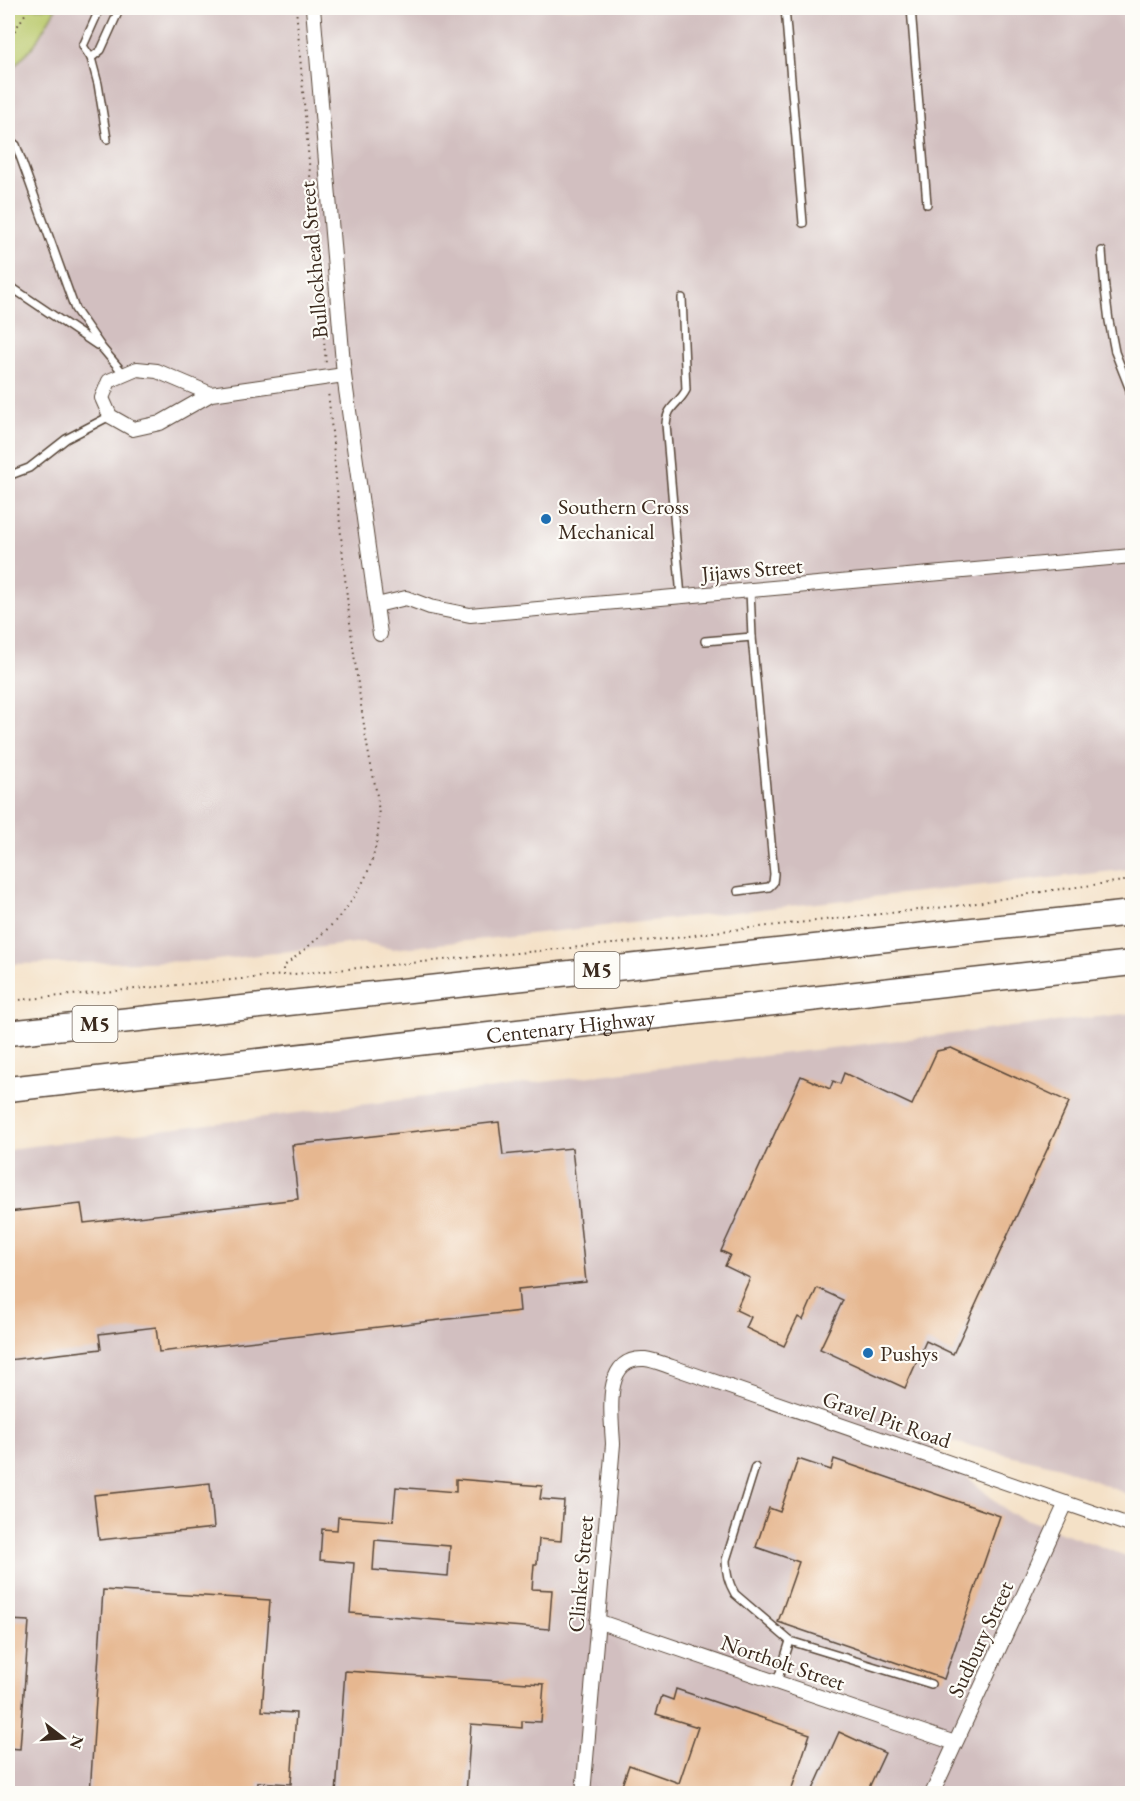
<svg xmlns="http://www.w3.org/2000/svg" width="1140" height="1801" viewBox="0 0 1140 1801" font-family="'EB Garamond',serif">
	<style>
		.industrial { fill: #d2bfc0 }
		.green { fill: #bac96c; stroke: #7a7a45; stroke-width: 1.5 }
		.building { fill: #e6b790; fill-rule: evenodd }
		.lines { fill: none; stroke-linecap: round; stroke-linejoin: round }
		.service-casing { stroke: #574537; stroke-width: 10 }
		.minor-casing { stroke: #574537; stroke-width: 16 }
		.motorway-casing { stroke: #574537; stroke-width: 27 }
		.path { stroke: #574537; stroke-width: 2; stroke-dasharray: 1.5 4.5; stroke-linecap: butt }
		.service { stroke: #fff; stroke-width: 7 }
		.minor { stroke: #fff; stroke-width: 14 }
		.motorway { stroke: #fff; stroke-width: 24 }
		.poi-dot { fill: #1f6fb2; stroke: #fdfcf7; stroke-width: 2 }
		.labels { text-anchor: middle; stroke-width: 4.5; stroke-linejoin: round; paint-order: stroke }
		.shield { fill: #fdfcf7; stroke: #75695f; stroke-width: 1.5 }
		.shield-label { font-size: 21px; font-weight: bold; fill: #3b2a1e }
		.street-label { font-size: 22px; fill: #3b2a1e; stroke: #fdfcf7 }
		.poi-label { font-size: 22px; fill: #3b2a1e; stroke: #fdfcf7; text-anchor: start }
	</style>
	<rect width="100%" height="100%" fill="#fdfcf7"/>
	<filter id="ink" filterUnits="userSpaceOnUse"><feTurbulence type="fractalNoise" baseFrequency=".0167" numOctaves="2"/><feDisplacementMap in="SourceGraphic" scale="12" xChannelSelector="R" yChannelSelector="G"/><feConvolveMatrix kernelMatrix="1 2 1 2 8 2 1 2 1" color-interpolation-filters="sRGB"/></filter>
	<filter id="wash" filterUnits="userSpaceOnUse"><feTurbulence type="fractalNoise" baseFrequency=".008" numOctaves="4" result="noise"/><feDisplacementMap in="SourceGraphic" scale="24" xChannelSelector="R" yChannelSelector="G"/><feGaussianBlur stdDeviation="1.35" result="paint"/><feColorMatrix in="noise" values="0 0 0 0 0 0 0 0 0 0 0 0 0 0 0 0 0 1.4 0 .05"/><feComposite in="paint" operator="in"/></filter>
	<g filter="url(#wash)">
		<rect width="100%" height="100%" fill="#f4e1c7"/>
		<g class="industrial">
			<path d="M56,8h1076v861l-740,80 -29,-7 -154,19 -201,3v-891l27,-29z"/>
			<path d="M1132,1013v483l-75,-30 -139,-32 91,79 123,45v235l-1124,1v-643l9,-3 574,-72z"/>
		</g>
		<path class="green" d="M8,8h48l-21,36 -27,29z"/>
		<g id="blocks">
			<g class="building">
				<path d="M951,1048l118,54 -116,252 -27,-13 -21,47 -85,-39 23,-49 -26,-12 -14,32 -5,-3 -14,29 -38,-18 5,-11 -15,-7 14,-32 -25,-12 5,-11 -9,-4 80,-175 29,13 3,-8 7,3 4,-11 68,32 25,-54z"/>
				<path d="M499,1122l4,33 69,-7 14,134 -68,7 2,22 -361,41 -3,-25 -57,7 2,15 -93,11v-148l73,-8 3,19 214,-24 -6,-54z"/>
				<path d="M798,1459l33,11 3,-11 166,57 -56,163 -166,-57 21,-60 -43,-15 13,-39 11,4z"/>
				<path d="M456,1479l86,7 -2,13 24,2 -3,40 -22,-2 -2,25h-3l-2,25 20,1 -3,39 -199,-16 4,-50 -34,-3 2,-31 15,1 1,-13 55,4 3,-34 60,5zM375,1540l75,6 -2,30 -75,-6z"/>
				<path d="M210,1483l4,45 -115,12 -5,-45z"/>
				<path d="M103,1590l167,10 -8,111 34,2 -5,71 -33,-2 -1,12h-167z"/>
				<path d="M8,1620l21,1 -9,128 -12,-1z"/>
				<path d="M345,1671l199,13 -3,38 -19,-1v7l-51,-4 -5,70h-130z"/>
				<path d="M676,1689l134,45 -20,60h-164l-6,-3 9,-26 50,18 19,-56 -42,-13 6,-18 11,4z"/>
				<path d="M839,1732l46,21 -19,41h-55z"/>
			</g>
		</g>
	</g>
	<g filter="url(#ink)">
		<use href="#blocks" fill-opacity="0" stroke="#574537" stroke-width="1.5"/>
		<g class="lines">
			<g class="service-casing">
				<g id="service">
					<path d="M100,8l-17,38 8,12 10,-8 19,-42"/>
					<path d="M785,8l18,215"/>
					<path d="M911,8l16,196"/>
					<path d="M91,58l7,26 9,55"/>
					<path d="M8,139l8,6 59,164 27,39 22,26"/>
					<path d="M1102,251l3,38 4,32 6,31 15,38 2,30"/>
					<path d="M8,285l89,60"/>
					<path d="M8,476l21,-8 37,-29 44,-23"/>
					<path d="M681,597l-15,-173c1,-18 13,-20 20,-34l-4,-92"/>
					<path d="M705,641l47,-4 -2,-47"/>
					<path d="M738,891l31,-4 4,-4 1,-9 -22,-237"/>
					<path d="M755,1467l-29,93c0,13 2,22 9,34l55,47 141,43"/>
					<path d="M777,1682l13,-41"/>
				</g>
			</g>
			<g class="minor-casing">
				<g id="minor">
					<path d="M313,8l31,367 36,259"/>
					<path d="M211,394l-54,-23 -20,-2 -28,12 -7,17 8,18 23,13 27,-6 51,-29 133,-19"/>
					<path d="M377,605l29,-7 24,9 40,8 662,-59"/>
					<path d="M597,1621l358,122"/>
					<path d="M583,1794l30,-350c-1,-26 -12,-88 32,-85 9,1 18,5 27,8l460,159"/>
					<path d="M932,1794l134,-291"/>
				</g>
			</g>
			<g class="motorway-casing">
				<g id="motorway">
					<path d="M8,1033l1124,-120"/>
					<path id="s1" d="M8,1089l1124,-126"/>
				</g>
			</g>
			<g class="path">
				<path d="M296,8l30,356"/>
				<path d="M8,41l21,-33"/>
				<path d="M283,976v-9c45,-36 84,-68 94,-128 6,-35 -5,-62 -10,-95 -5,-30 -9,-60 -13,-90 -12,-87 -17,-176 -26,-263"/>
				<path d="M8,1001l668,-63 37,-6 251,-27 89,-15 79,-10"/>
			</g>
			<use href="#service" class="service"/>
			<use href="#minor" class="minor"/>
			<use href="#motorway" class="motorway"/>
		</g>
	</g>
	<g class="poi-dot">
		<circle cx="546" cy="519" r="6"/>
		<circle cx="868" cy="1353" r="6"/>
	</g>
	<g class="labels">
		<g class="shield">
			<rect x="574.5" y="952" width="45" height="36" rx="4.5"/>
			<rect x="72.5" y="1006" width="45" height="36" rx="4.5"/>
		</g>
		<g class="shield-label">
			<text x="597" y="977">M5</text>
			<text x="95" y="1031">M5</text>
		</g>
		<g class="street-label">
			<text transform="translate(313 260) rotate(-95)" y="8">Bullockhead Street</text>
			<text transform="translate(752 569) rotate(-5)" y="8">Jijaws Street</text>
			<text dy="8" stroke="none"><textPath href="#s1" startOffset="566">Centenary Highway</textPath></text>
			<text transform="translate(887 1419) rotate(19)" y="8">Gravel Pit Road</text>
			<text transform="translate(580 1574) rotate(-85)" y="8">Clinker Street</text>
			<text transform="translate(980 1639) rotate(-65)" y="8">Sudbury Street</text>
			<text transform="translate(783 1662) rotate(19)" y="8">Northolt Street</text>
		</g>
		<g class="poi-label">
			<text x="558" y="514">Southern Cross<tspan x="558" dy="25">Mechanical</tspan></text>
			<text x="880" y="1361">Pushys</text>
		</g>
	</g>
	<rect width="1140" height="1801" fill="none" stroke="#fdfcf7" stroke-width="30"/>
	<g transform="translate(63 1738) rotate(107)" stroke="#fdfcf7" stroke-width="4.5" paint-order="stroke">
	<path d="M0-4.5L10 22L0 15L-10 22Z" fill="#3b2a1e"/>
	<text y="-9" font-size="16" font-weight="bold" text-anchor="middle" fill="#3b2a1e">N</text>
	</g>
</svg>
